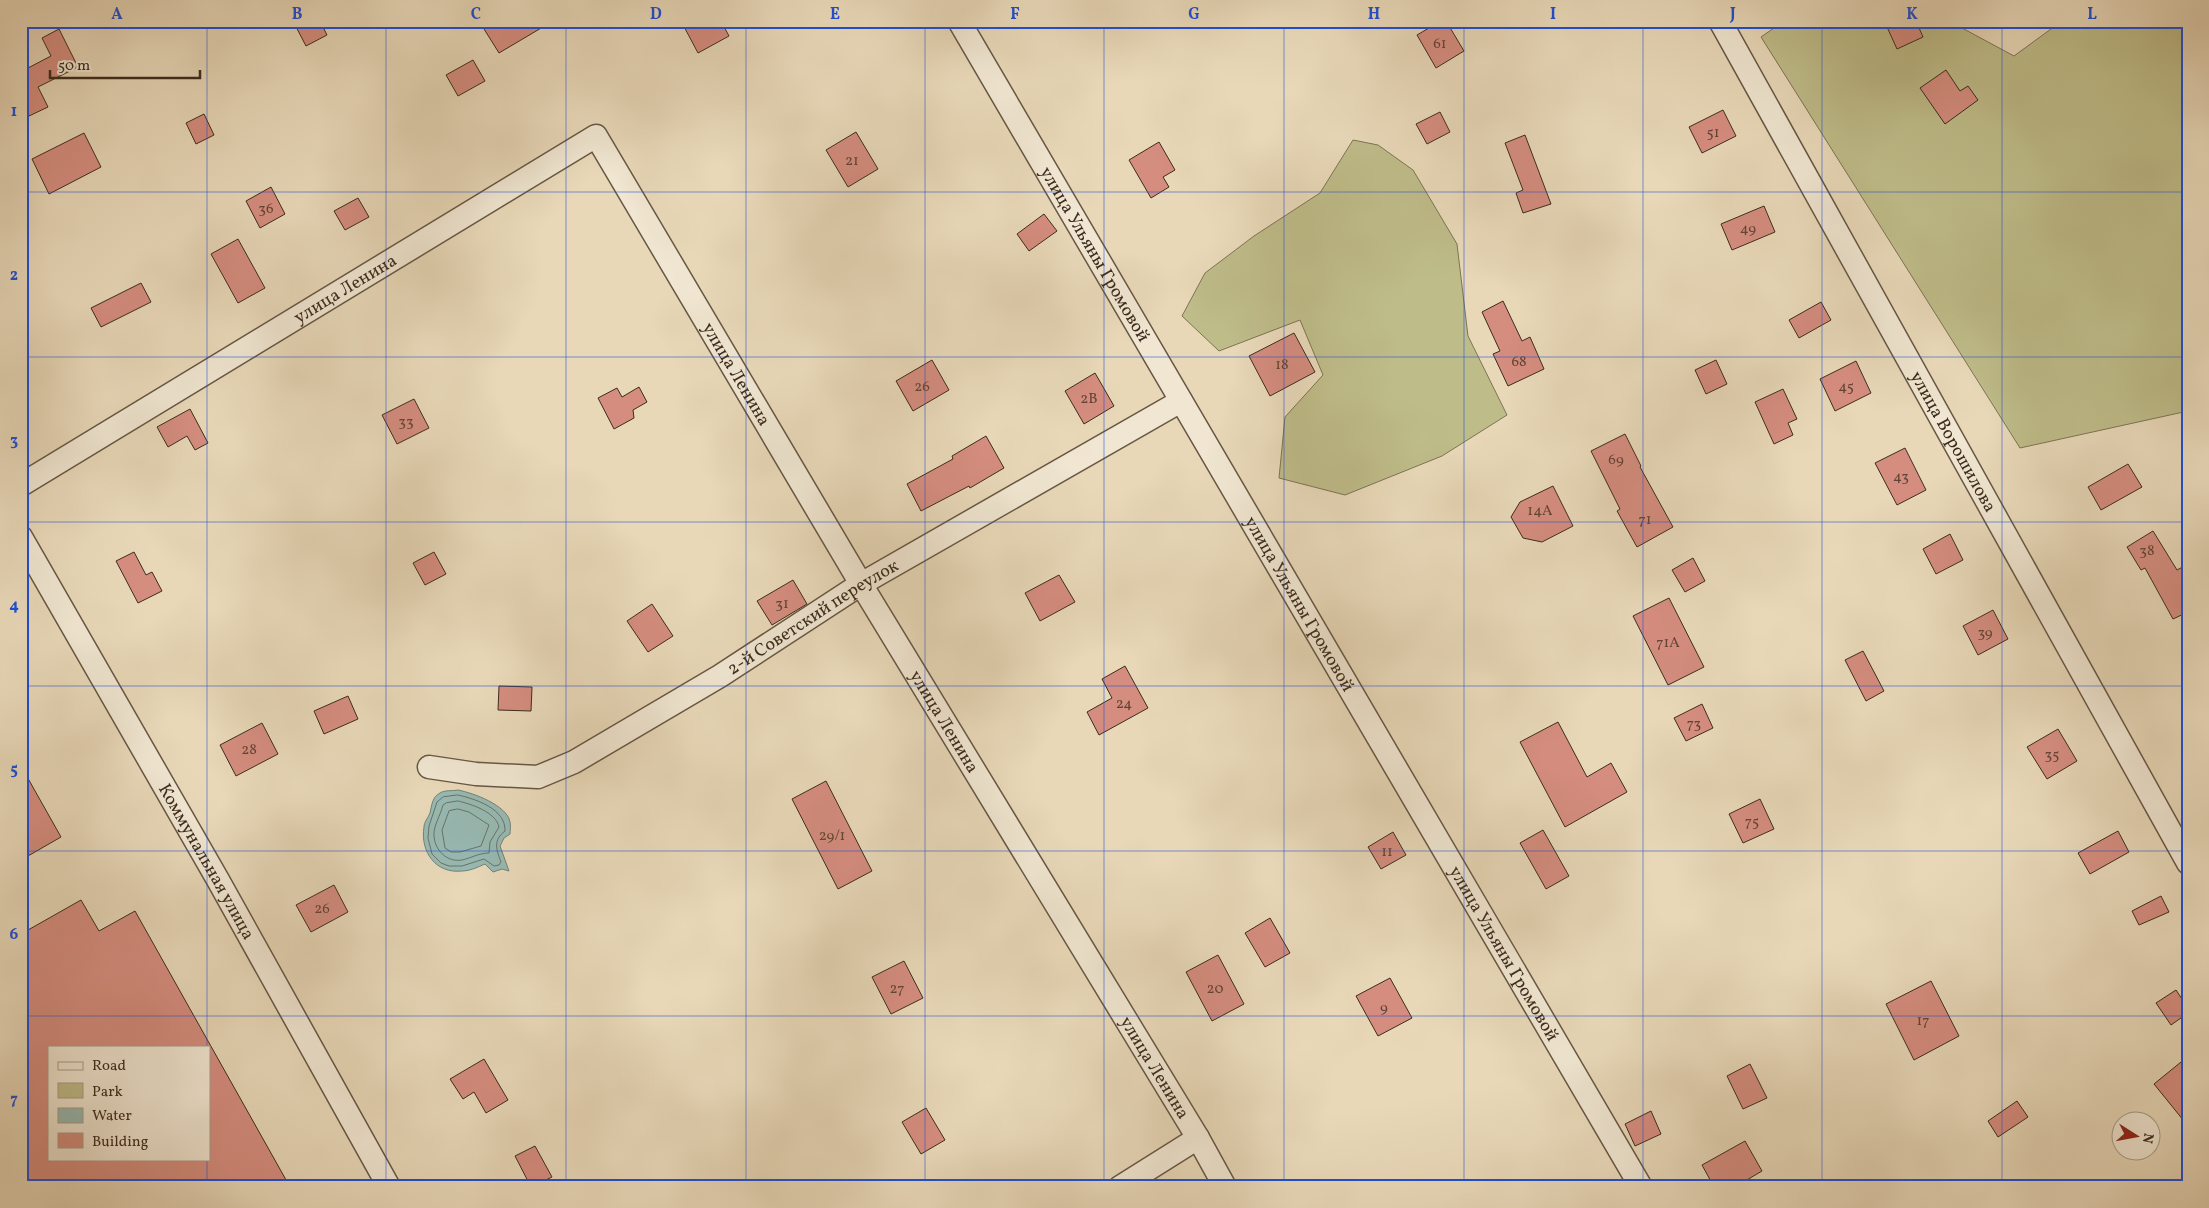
<svg xmlns="http://www.w3.org/2000/svg" width="2209" height="1208" viewBox="0 0 2209 1208" font-family="Vollkorn,serif">
	<style>
		.green { fill: #bebc89; stroke: #7d7454 }
		.water { fill: #97b9b2; stroke: #738177 }
		.lines { fill: none; stroke-linecap: round; stroke-linejoin: round }
		.shore { stroke: #6a7268; stroke-width: 1 }
		.building { fill: #d58d7f; stroke: #3c2c1e; fill-rule: evenodd }
		.minor-casing { stroke: #675744; stroke-width: 25 }
		.minor { stroke: #f0e6d1; stroke-width: 22 }
		.grid { fill: none; stroke: #1d4ed8; stroke-width: 1; stroke-opacity: 0.55 }
		.labels { text-anchor: middle; stroke-width: 5; stroke-linejoin: round; paint-order: stroke }
		.number-label { font-size: 15px; fill: #624436 }
		.street-label { font-size: 18px; fill: #3c2c1e; stroke: #f0e6d1 }
		.neatline { fill: none; stroke: #1d4ed8; stroke-width: 2 }
		.grid-label { font-size: 16px; text-anchor: middle; font-weight: bold; fill: #1d4ed8 }
	</style>
	<rect width="100%" height="100%" fill="#e8d8b8"/>
	<filter id="stains"><feTurbulence type="fractalNoise" baseFrequency=".004" numOctaves="4"/><feColorMatrix values="0 0 0 0 .2 0 0 0 0 .09 0 0 0 0 .02 0 0 0 .5 -.17"/></filter>
	<radialGradient id="worn" r=".72"><stop offset=".6" stop-color="#630" stop-opacity="0"/><stop offset="1" stop-color="#630" stop-opacity=".3"/></radialGradient>
	<g class="green">
		<path d="M1784,21h165l65,35 48,-35h126v390l-168,37 -259,-411z"/>
		<path d="M1353,140l25,5 35,25 44,74 11,92 39,79 -65,41 -97,39 -66,-17 6,-61 38,-42 -23,-55 -81,31 -37,-35 23,-43 49,-37 66,-43z"/>
	</g>
	<path class="water" d="M458,790c15,3 49,15 52,32 1,4 0,9 0,12l-6,4 -4,8 9,25 -7,-2 -9,3 -8,-8c-7,3 -15,7 -23,7 -26,3 -42,-19 -38,-44 0,-5 4,-9 6,-14 2,-8 2,-16 10,-20 4,-3 13,-2 18,-3z"/>
	<g class="lines">
		<g class="shore">
			<path d="M458,795c18,4 48,14 47,36 -12,9 -9,18 -4,31l-2,3 -5,1 -10,-7 -22,7h-13l-8,-3 -9,-9 -4,-16 1,-12 8,-24 6,-5z"/>
			<path d="M458,801c13,3 38,11 41,26l-9,15 -1,11c-10,0 -18,5 -27,7 -18,3 -32,-15 -27,-33 2,-7 6,-14 8,-22l3,-2z"/>
			<path d="M458,809l11,3 20,13 -8,21 -21,6h-9l-6,-4 -3,-18 7,-19z"/>
		</g>
	</g>
	<g class="building">
		<path d="M293,21h27l7,14 -21,11z"/>
		<path d="M497,21h56l-54,32 -15,-24z"/>
		<path d="M681,21h40l8,15 -31,17z"/>
		<path d="M1441,21h5l18,30 -28,17 -19,-33z"/>
		<path d="M1900,21h16l7,16 -26,12 -10,-22z"/>
		<path d="M59,29l19,38 -40,20 10,20 -19,9 -8,-15v-47l7,14 23,-12 -9,-18z"/>
		<path d="M473,60l12,21 -27,15 -12,-21z"/>
		<path d="M1946,70l14,21 8,-5 10,14 -33,24 -25,-36z"/>
		<path d="M1723,110l13,26 -34,17 -13,-26z"/>
		<path d="M1440,112l10,20 -23,12 -11,-20z"/>
		<path d="M204,114l10,21 -18,9 -10,-21z"/>
		<path d="M856,132l22,37 -30,18 -22,-37z"/>
		<path d="M84,133l17,34 -52,27 -17,-35z"/>
		<path d="M1525,135l26,69 -28,9 -7,-20 7,-3 -18,-47z"/>
		<path d="M1159,142l16,28 -12,7 6,10 -18,11 -22,-38z"/>
		<path d="M271,187l14,27 -25,14 -14,-27z"/>
		<path d="M358,198l11,19 -24,13 -11,-19z"/>
		<path d="M1764,206l11,26 -43,18 -11,-26z"/>
		<path d="M1044,214l13,17 -28,20 -12,-17z"/>
		<path d="M238,239l27,49 -27,15 -27,-49z"/>
		<path d="M141,283l10,19 -50,25 -10,-19z"/>
		<path d="M1503,301l19,40 8,-4 14,32 -36,17 -15,-32 7,-3 -18,-39z"/>
		<path d="M1821,302l10,18 -32,18 -10,-18z"/>
		<path d="M1294,333l21,39 -45,24 -21,-40z"/>
		<path d="M932,360l17,30 -36,21 -17,-30z"/>
		<path d="M1716,360l11,24 -21,10 -11,-24z"/>
		<path d="M1856,361l15,32 -36,18 -15,-32z"/>
		<path d="M1095,373l19,33 -30,18 -19,-33z"/>
		<path d="M639,387l8,15 -14,8 1,8 -20,11 -16,-31 19,-10 5,9z"/>
		<path d="M1783,389l14,30 -9,4 5,12 -19,9 -19,-42z"/>
		<path d="M414,399l15,29 -32,16 -15,-29z"/>
		<path d="M190,409l18,34 -13,7 -8,-14 -19,11 -11,-20z"/>
		<path d="M1625,434l16,32 -1,1 33,60 -36,20 -20,-36 3,-2 -29,-58z"/>
		<path d="M986,436l18,32 -34,20 -1,-2 -48,25 -14,-27 46,-25 -1,-3z"/>
		<path d="M1905,448l21,42 -29,15 -22,-42z"/>
		<path d="M2128,464l14,23 -41,23 -13,-23z"/>
		<path d="M1553,486l20,40 -31,16 -19,-4 -12,-21 9,-15z"/>
		<path d="M2153,531l24,39 11,-6v48l-15,7 -28,-51 -4,2 -14,-23z"/>
		<path d="M1950,534l13,26 -27,14 -13,-25z"/>
		<path d="M134,552l12,23 6,-3 10,19 -24,12 -22,-42z"/>
		<path d="M434,552l12,22 -21,11 -12,-22z"/>
		<path d="M1693,558l12,23 -20,11 -13,-22z"/>
		<path d="M1059,575l16,27 -35,19 -15,-28z"/>
		<path d="M793,580l14,24 -35,21 -15,-24z"/>
		<path d="M1669,598l35,69 -36,18 -35,-69z"/>
		<path d="M652,604l21,32 -25,16 -21,-31z"/>
		<path d="M1993,610l15,29 -30,16 -15,-29z"/>
		<path d="M1863,651l21,40 -18,10 -21,-41z"/>
		<path d="M1125,666l23,42 -49,27 -12,-23 25,-14 -10,-19z"/>
		<path d="M499,686l33,1 -1,24 -33,-1z"/>
		<path d="M348,696l10,23 -34,15 -10,-23z"/>
		<path d="M1702,704l11,24 -27,13 -12,-23z"/>
		<path d="M1558,722l29,55 24,-14 16,29 -62,35 -45,-85z"/>
		<path d="M262,723l16,31 -42,22 -16,-31z"/>
		<path d="M2058,729l19,32 -30,18 -20,-32z"/>
		<path d="M21,766l40,71 -40,23z"/>
		<path d="M826,781l46,90 -34,18 -46,-90z"/>
		<path d="M1760,799l14,30 -31,14 -14,-29z"/>
		<path d="M1543,830l26,46 -23,13 -26,-46z"/>
		<path d="M2118,831l11,21 -39,22 -12,-21z"/>
		<path d="M1393,832l13,23 -25,14 -13,-22z"/>
		<path d="M334,885l14,27 -37,20 -15,-27z"/>
		<path d="M2161,896l8,16 -30,13 -7,-14z"/>
		<path d="M81,900l18,31 36,-20 155,276h-269v-253zM49,1047h160v112h-160z"/>
		<path d="M1270,918l20,35 -25,14 -20,-34z"/>
		<path d="M1218,955l26,49 -32,17 -26,-49z"/>
		<path d="M904,961l19,37 -32,16 -19,-37z"/>
		<path d="M1390,978l22,40 -34,18 -22,-40z"/>
		<path d="M1931,981l28,55 -45,24 -28,-56z"/>
		<path d="M2176,990l12,18v5l-17,12 -15,-22z"/>
		<path d="M484,1059l24,41 -22,13 -12,-21 -11,7 -13,-20z"/>
		<path d="M2181,1062l7,8v56l-34,-42z"/>
		<path d="M1750,1064l17,34 -24,11 -16,-33z"/>
		<path d="M2017,1101l11,16 -30,20 -10,-16z"/>
		<path d="M926,1108l19,32 -24,14 -19,-32z"/>
		<path d="M1651,1111l10,23 -26,12 -10,-22z"/>
		<path d="M1745,1141l17,30 -27,16h-21l-12,-22z"/>
		<path d="M535,1146l17,31 -21,10 -16,-31z"/>
	</g>
	<g class="lines">
		<g class="minor-casing">
			<g id="minor">
				<path id="s1" d="M959,21l682,1166"/>
				<path id="s2" d="M1720,21l468,842"/>
				<path id="s3" d="M21,485l575,-349 265,448 337,554 27,49"/>
				<path id="s4" d="M21,537l197,343 171,307"/>
				<path id="s5" d="M429,767l47,7 62,3 36,-15 146,-86 141,-92 320,-183"/>
				<path d="M1120,1187l78,-49"/>
			</g>
		</g>
		<use href="#minor" class="minor"/>
	</g>
	<path class="grid" d="M207,21v1026M386,21v1166M566,21v1166M746,21v1166M925,21v1166M1104,21v1166M1284,21v1166M1464,21v1166M1643,21v1166M1822,21v1166M2002,21v1166M21,192h2167M21,357h2167M21,522h2167M21,686h2167M21,851h2167M21,1016h2167M207,1159v28"/>
	<g class="labels">
		<g class="number-label">
			<text x="1440" y="48">61</text>
			<text x="1713" y="137">51</text>
			<text x="852" y="165">21</text>
			<text x="266" y="213">36</text>
			<text x="1748" y="233">49</text>
			<text x="1519" y="366">68</text>
			<text x="1282" y="369">18</text>
			<text x="922" y="391">26</text>
			<text x="1846" y="391">45</text>
			<text x="1089" y="403">2В</text>
			<text x="406" y="426">33</text>
			<text x="1616" y="464">69</text>
			<text x="1901" y="481">43</text>
			<text x="1540" y="515">14А</text>
			<text x="1645" y="524">71</text>
			<text x="2147" y="555">38</text>
			<text x="782" y="608">31</text>
			<text x="1985" y="637">39</text>
			<text x="1668" y="647">71А</text>
			<text x="1124" y="708">24</text>
			<text x="1694" y="728">73</text>
			<text x="249" y="754">28</text>
			<text x="2052" y="759">35</text>
			<text x="1752" y="826">75</text>
			<text x="832" y="840">29/1</text>
			<text x="1387" y="856">11</text>
			<text x="322" y="913">26</text>
			<text x="897" y="993">27</text>
			<text x="1215" y="993">20</text>
			<text x="1384" y="1012">9</text>
			<text x="1923" y="1025">17</text>
		</g>
		<g class="street-label">
			<text dy="6" stroke="none"><textPath href="#s1" startOffset="270">улица Ульяны Громовой</textPath></text>
			<text dy="6" stroke="none"><textPath href="#s3" startOffset="379">улица Ленина</textPath></text>
			<text dy="6" stroke="none"><textPath href="#s3" startOffset="949">улица Ленина</textPath></text>
			<text dy="6" stroke="none"><textPath href="#s2" startOffset="481">улица Ворошилова</textPath></text>
			<text dy="6" stroke="none"><textPath href="#s1" startOffset="675">улица Ульяны Громовой</textPath></text>
			<text dy="6" stroke="none"><textPath href="#s5" startOffset="428">2-й Советский переулок</textPath></text>
			<text dy="6" stroke="none"><textPath href="#s3" startOffset="1354">улица Ленина</textPath></text>
			<text dy="6" stroke="none"><textPath href="#s4" startOffset="374">Коммунальная улица</textPath></text>
			<text dy="6" stroke="none"><textPath href="#s1" startOffset="1080">улица Ульяны Громовой</textPath></text>
			<text dy="6" stroke="none"><textPath href="#s3" startOffset="1759">улица Ленина</textPath></text>
		</g>
	</g>
	<rect width="2209" height="1208" fill="none" stroke="#e8d8b8" stroke-width="55"/>
	<rect x="48" y="1046" width="162" height="115" fill="#f0e6d1" stroke="#a89c89"/>
	<rect x="58" y="1062" width="25" height="8" fill="#f0e6d1" stroke="#a89c89"/>
	<text x="92" y="1070" font-size="15" fill="#3c2c1e">Road</text>
	<rect x="58" y="1083" width="25" height="15" fill="#bebc89" stroke="#a89c89"/>
	<text x="92" y="1096" font-size="15" fill="#3c2c1e">Park</text>
	<rect x="58" y="1108" width="25" height="15" fill="#97b9b2" stroke="#a89c89"/>
	<text x="92" y="1120" font-size="15" fill="#3c2c1e">Water</text>
	<rect x="58" y="1133" width="25" height="15" fill="#d58d7f" stroke="#a89c89"/>
	<text x="92" y="1146" font-size="15" fill="#3c2c1e">Building</text>
	<g transform="translate(2136 1136) rotate(101)"><circle r="24" fill="#f0e6d1" stroke="#a89c89"/>
	<path d="M0-4L9 19L0 12L-9 19Z" fill="#8f2418"/>
	<text y="-8" font-size="14" font-weight="bold" text-anchor="middle" fill="#3c2c1e">N</text>
	</g>
	<path d="M50 70v8h150v-8" fill="none" stroke="#3c2c1e" stroke-width="2.5"/>
	<text x="58" y="70" font-size="15" fill="#3c2c1e" stroke="#f0e6d1" stroke-width="4" paint-order="stroke">50 m</text>
	<rect x="28" y="28" width="2154" height="1152" class="neatline"/>
	<g class="grid-label">
		<text x="117" y="19">A</text>
		<text x="297" y="19">B</text>
		<text x="476" y="19">C</text>
		<text x="656" y="19">D</text>
		<text x="835" y="19">E</text>
		<text x="1015" y="19">F</text>
		<text x="1194" y="19">G</text>
		<text x="1374" y="19">H</text>
		<text x="1553" y="19">I</text>
		<text x="1733" y="19">J</text>
		<text x="1912" y="19">K</text>
		<text x="2092" y="19">L</text>
		<text x="14" y="116">1</text>
		<text x="14" y="280">2</text>
		<text x="14" y="445">3</text>
		<text x="14" y="610">4</text>
		<text x="14" y="774">5</text>
		<text x="14" y="939">6</text>
		<text x="14" y="1104">7</text>
	</g>
	<rect width="100%" height="100%" filter="url(#stains)"/>
	<rect width="100%" height="100%" fill="url(#worn)"/>
</svg>
